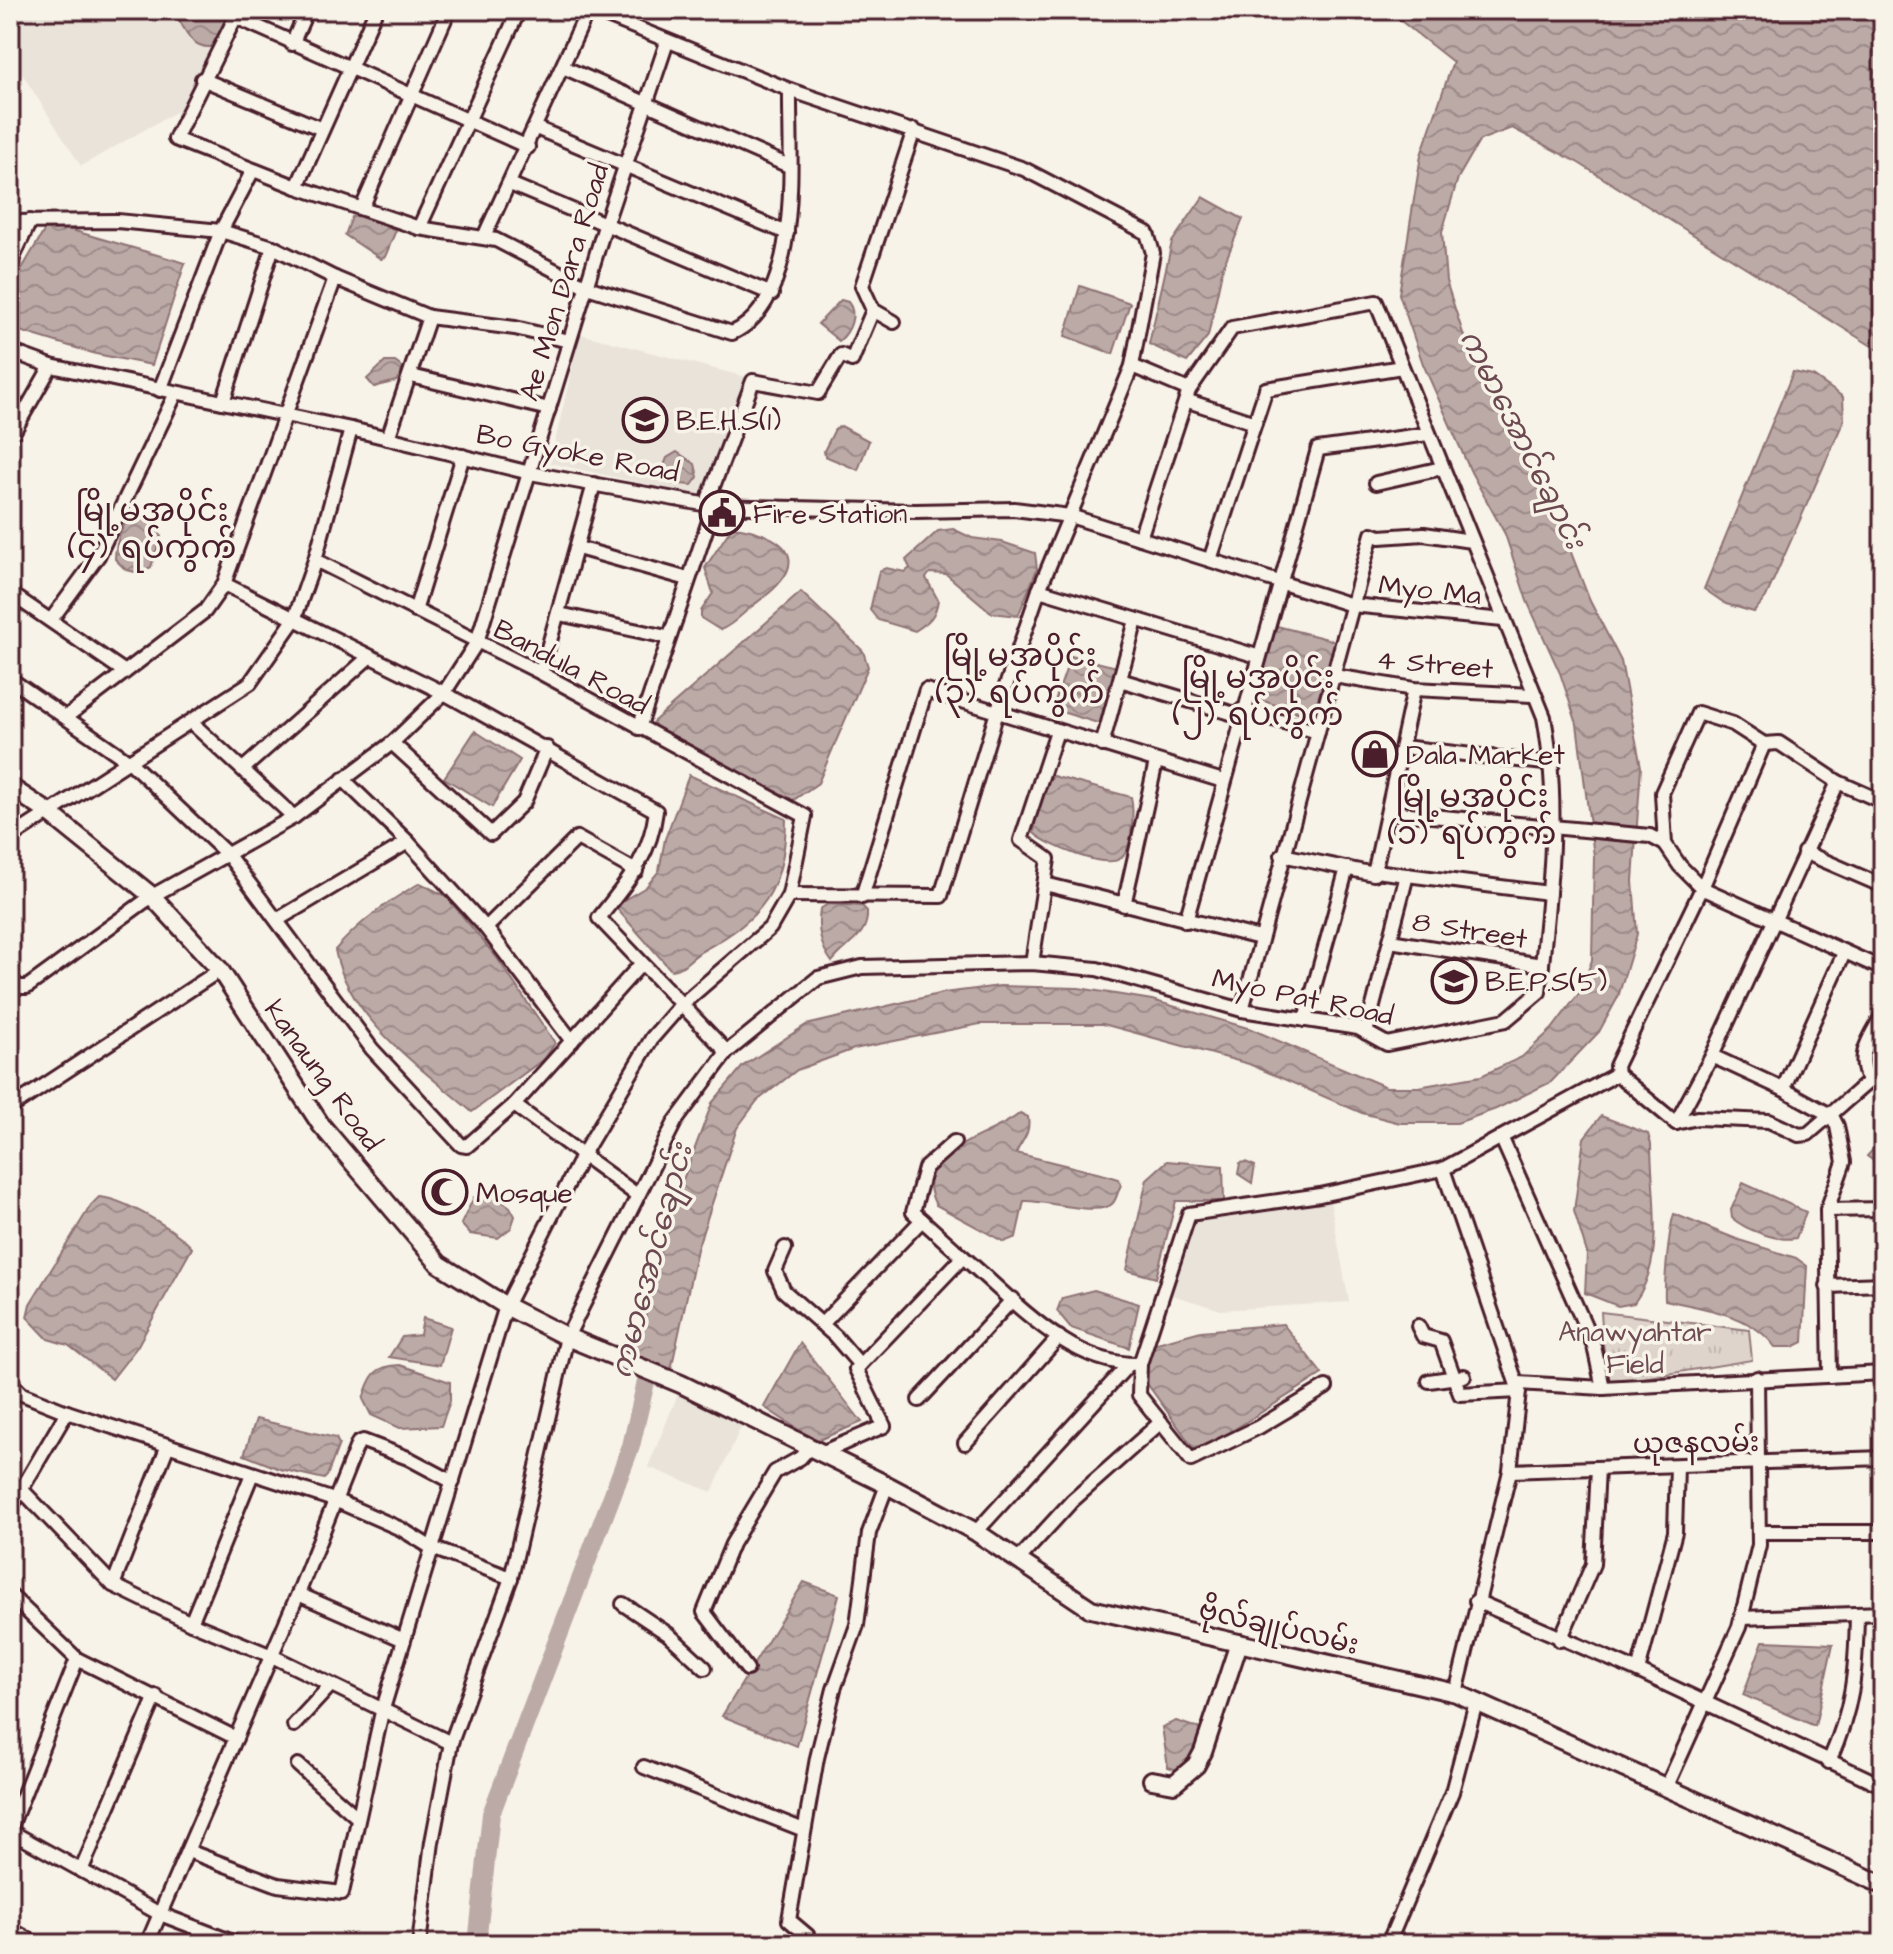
<svg xmlns="http://www.w3.org/2000/svg" width="1893" height="1954" viewBox="0 0 1893 1954" font-family="'Architects Daughter','Noto Sans Myanmar',sans-serif">
	<style>
		.built { fill: #eae3da }
		.park { fill: url(#park-tufts); stroke: #947a7c; stroke-width: 2 }
		.water { fill: url(#water-waves); stroke: #8e7275; stroke-width: 2 }
		.lines { fill: none; stroke-linecap: round; stroke-linejoin: round }
		.river { stroke: #bcaaa7; stroke-width: 18 }
		.street-casing { stroke: #4a1f2b; stroke-width: 18 }
		.secondary-casing { stroke: #4a1f2b; stroke-width: 22 }
		.street { stroke: #f7f3e8; stroke-width: 12 }
		.secondary { stroke: #f7f3e8; stroke-width: 16 }
		.labels { text-anchor: middle; stroke-width: 7; stroke-linejoin: round; paint-order: stroke }
		.street-label { font-size: 28px; fill: #4a1f2b; stroke: #f7f3e8 }
		.poi-label { font-size: 28px; fill: #4a1f2b; stroke: #f7f3e8; text-anchor: start }
		.park-label { font-size: 28px; fill: #6f4c53; stroke: #f7f3e8 }
		.water-label { font-size: 30px; font-style: italic; fill: #6c4950; stroke: #f7f3e8 }
		.quarter-label { font-size: 32px; fill: #4a1f2b; stroke: #f7f3e8 }
	</style>
	<defs>
		<pattern id="park-tufts" width="24" height="20" patternUnits="userSpaceOnUse" patternTransform="scale(2)"><rect width="24" height="20" fill="#ded4cc"/><path d="M3 7l-1-3M5 7V3M7 7l1-3M15 17l-1-3M17 17v-4M19 17l1-3" fill="none" stroke="#c0b6af"/></pattern>
		<pattern id="water-waves" width="16" height="10" patternUnits="userSpaceOnUse" patternTransform="scale(2)"><rect width="16" height="10" fill="#bcaaa7"/><path d="M0 5q4-4 8 0t8 0" fill="none" stroke="#9b8a88"/></pattern>
	</defs>
	<rect width="100%" height="100%" fill="#f7f3e8"/>
	<filter id="ink" filterUnits="userSpaceOnUse"><feTurbulence type="fractalNoise" baseFrequency=".0125" numOctaves="2"/><feDisplacementMap in="SourceGraphic" scale="16" xChannelSelector="R" yChannelSelector="G"/><feConvolveMatrix kernelMatrix="1 2 1 2 8 2 1 2 1" color-interpolation-filters="sRGB"/></filter>
	<g filter="url(#ink)">
		<g class="built">
			<path d="M10,10h227l-49,95 -107,61 -71,-111z"/>
			<path d="M580,334l166,43 -46,119 -150,-33z"/>
			<path d="M1330,1200l19,102 -128,8 -49,-15 20,-70 17,-9z"/>
			<path d="M678,1394l65,28 -31,70 -64,-25z"/>
		</g>
		<path class="park" d="M1601,1312l148,18 3,30 -146,24z"/>
		<g class="water">
			<path d="M174,10h60l-22,37c-22,2 -28,-20 -38,-37z"/>
			<path d="M1387,10h496v343l-306,-191 -65,-34 -32,12 -22,38 -16,54 4,49 24,74 91,172 29,74 31,60 10,54 10,52 -8,114 4,53 -19,63 -19,35 -48,50 -55,27 -39,14h-57l-38,-10 -113,-49 -146,-40h-123l-126,25 -57,21 -40,31 -20,27 -40,121 -26,121 -39,-15 12,-33 23,-100 45,-119 31,-37 63,-41 137,-32 57,-7 79,2 73,12 99,29 135,58h32l63,-11 41,-19 30,-28 28,-37 12,-32 2,-104 -17,-132 -17,-51 -33,-72 -22,-67 -34,-62 -48,-108 -24,-70 22,-139 32,-93z"/>
			<path d="M1203,197l40,22 -20,48 -15,69 -21,26 -38,-18 23,-102z"/>
			<path d="M358,216l38,14 -11,27 -4,2 -36,-24 7,-18z"/>
			<path d="M54,225l131,38 -33,102 -56,-11 -86,-26v-39l37,-63z"/>
			<path d="M1080,286l50,17 -17,51 -48,-18z"/>
			<path d="M841,300l7,2c10,12 2,30 -9,39l-21,-17z"/>
			<path d="M385,362h10l11,8 -10,11 -22,6 -7,-8z"/>
			<path d="M1793,372l20,4 30,21 1,23 -78,177 -12,15 -28,-8 -22,-15z"/>
			<path d="M841,426l28,15 -11,29 -33,-14 -1,-5 11,-22z"/>
			<path d="M677,452l18,12 3,13 -6,8 -24,-2 -5,-15 4,-10z"/>
			<path d="M139,510l15,7 7,20 -10,30 -11,6 -14,-3 -11,-11c0,-15 9,-44 24,-49z"/>
			<path d="M732,527c20,1 69,15 55,45 -8,15 -23,25 -36,35 -10,8 -19,19 -31,23l-19,-12v-7l12,-18 -8,-25z"/>
			<path d="M953,529l19,9 30,4 33,11 2,16 -19,47 -26,-3 -46,-39 -16,-1 -4,5 12,22c-2,16 -9,22 -23,31l-37,-11 -8,-10 9,-39 7,-3 19,4 5,-4 -4,-8 32,-29z"/>
			<path d="M801,592l62,59 5,16 -50,116 -26,18 -133,-70 -6,-9z"/>
			<path d="M1273,625l66,17 -28,75 -59,-20z"/>
			<path d="M1071,656l46,11 -16,57 -49,-15z"/>
			<path d="M475,731l45,29 -28,47 -48,-29z"/>
			<path d="M689,775l97,44c-1,71 -23,99 -84,132 -11,6 -19,19 -31,19l-54,-61 7,-9 22,-13 13,-16 6,-32z"/>
			<path d="M1053,776l78,21c3,13 2,52 -10,61 -15,12 -75,-13 -87,-25 2,-18 5,-44 19,-57z"/>
			<path d="M420,883l26,13 51,62 58,85 -10,15 -73,54c-50,-44 -124,-93 -137,-162 24,-28 53,-49 85,-67z"/>
			<path d="M828,904l34,2 5,5c2,26 -21,32 -35,51 -12,-16 -15,-34 -12,-53z"/>
			<path d="M1883,1041v54c-10,-20 -16,-32 -6,-53z"/>
			<path d="M1020,1113l8,4c3,18 -7,24 -12,36l93,23 10,3 2,6c-3,5 -4,13 -8,18 -13,15 -69,-4 -89,-2l-8,36 -12,5 -68,-37c-30,-54 60,-69 84,-92z"/>
			<path d="M1601,1116l47,18 3,10c0,52 16,115 -17,159l-16,3 -33,-13 2,-40 -13,-42 10,-73z"/>
			<path d="M1883,1125v43l-16,-12 12,-13z"/>
			<path d="M1167,1161l56,5 1,35h-48l-20,77 -29,-8 20,-91z"/>
			<path d="M1245,1162l10,4 -3,17 -14,-9 2,-11z"/>
			<path d="M1743,1183l63,29 -10,26c-18,4 -50,-8 -64,-20l-1,-8z"/>
			<path d="M491,1193l19,14 5,9 -4,12 -13,10 -28,-4 -9,-10 13,-27z"/>
			<path d="M99,1197c23,1 78,33 93,51l-55,99 -25,32 -44,-34 -20,-6 -21,-22 3,-13 61,-99z"/>
			<path d="M1674,1214l65,26 57,18 11,8 -4,76 -10,5h-18c-25,-34 -71,-38 -110,-47 -1,-18 4,-71 9,-86z"/>
			<path d="M1094,1290l45,14 -10,44 -58,-20 -14,-17 5,-13z"/>
			<path d="M423,1318l28,9 -11,38 -51,-8 13,-20 18,-2z"/>
			<path d="M1283,1324l39,50 -125,79 -56,-78 12,-31 48,-13z"/>
			<path d="M800,1343l62,79 -46,19 -52,-34z"/>
			<path d="M400,1365l50,17v19l-9,25 -41,2 -29,-13 -8,-16c8,-24 11,-33 37,-34z"/>
			<path d="M256,1419l80,19 3,6 -12,32 -3,3 -44,-10 -36,-14z"/>
			<path d="M804,1582l35,13 -42,151 -75,-30z"/>
			<path d="M1763,1641l70,3 -18,82 -72,-31z"/>
			<path d="M1176,1721l22,7 4,5c-1,14 -8,31 -21,38l-13,-4 -6,-40z"/>
		</g>
		<g class="lines">
			<path class="river" d="M477,1944l14,-130 140,-368 21,-90"/>
			<g class="street-casing">
				<g id="street">
					<path d="M239,10l-64,129 122,48 122,41 77,12 91,47 145,46c72,-32 57,-177 58,-243"/>
					<path d="M592,10l198,80 234,79 123,64 6,20 -21,113 -93,224 -42,122 -56,184 -152,-1"/>
					<path d="M236,17l292,130"/>
					<path d="M292,44l15,-34"/>
					<path d="M563,67l226,99"/>
					<path d="M202,79l120,50"/>
					<path d="M536,128l251,105"/>
					<path d="M510,184l262,110"/>
					<path d="M297,187l79,-177"/>
					<path d="M362,208l87,-198"/>
					<path d="M10,222l107,-1 104,10 52,16 -50,155"/>
					<path d="M419,228l100,-218"/>
					<path d="M484,237l104,-227"/>
					<path d="M273,247l62,31 94,39 -41,121"/>
					<path d="M10,264l20,-43"/>
					<path d="M429,317l86,11 54,13"/>
					<path d="M894,322l-21,-12 -11,-24 52,-156"/>
					<path d="M10,351l41,15 300,63 179,44 184,33 202,5 98,-2 56,7 282,89 151,15"/>
					<path d="M1132,366l57,24"/>
					<path d="M411,376l138,33"/>
					<path d="M160,390l61,-159 32,-61"/>
					<path d="M1188,401l67,22"/>
					<path d="M10,438l41,-72"/>
					<path d="M1376,483l66,-15"/>
					<path d="M578,548l110,31"/>
					<path d="M1210,560l56,-171 136,-22"/>
					<path d="M224,584l220,109 212,118c-6,47 -29,71 -57,107l128,134"/>
					<path d="M1039,590l218,66"/>
					<path d="M10,593l115,79"/>
					<path d="M415,611l48,-155"/>
					<path d="M559,614l108,23"/>
					<path d="M51,620l47,-64 78,-163"/>
					<path d="M541,673l53,-189"/>
					<path d="M1334,676l80,13 118,6"/>
					<path d="M10,679l121,84 97,92 144,194 89,96 6,1 47,-41 127,-141"/>
					<path d="M1120,680l121,36"/>
					<path d="M1242,710l76,22"/>
					<path d="M66,717l139,-106 19,-27 111,-306"/>
					<path d="M192,723l102,94"/>
					<path d="M639,728l75,-222 -5,-9 44,-116 65,12 23,-38 11,5 21,-50"/>
					<path d="M392,743l99,91 33,-32 23,-54"/>
					<path d="M1102,745l34,-125"/>
					<path d="M1402,747l151,17"/>
					<path d="M243,769l125,-111"/>
					<path d="M343,779l65,63 78,86 86,113"/>
					<path d="M1883,802l-45,-20 -59,-39 -15,1 -31,-20 -35,-11 -36,80 3,51 15,22 22,22 181,81"/>
					<path d="M1388,812l262,24 15,8"/>
					<path d="M10,838l240,-155 44,-63 21,-60 36,-131"/>
					<path d="M1804,852l79,34"/>
					<path d="M1282,855l92,19 40,-185"/>
					<path d="M1375,871l174,22"/>
					<path d="M1045,884l215,54"/>
					<path d="M862,897l64,-207 297,91"/>
					<path d="M1124,905l32,-143"/>
					<path d="M277,920l131,-78"/>
					<path d="M1186,921l132,-472 110,-15"/>
					<path d="M486,928l91,-90 59,33"/>
					<path d="M1390,941l152,24"/>
					<path d="M1032,963l16,-104 -27,-19 36,-109"/>
					<path d="M10,979l9,8h8l125,-91 142,-79 98,-74 52,-50 33,-51 128,-416 62,-184"/>
					<path d="M1242,1010l130,-476 8,3 44,-3 47,7"/>
					<path d="M1305,1020l42,-152"/>
					<path d="M1366,1033l41,-158"/>
					<path d="M1712,1056l71,33 49,27 5,10 7,36 -17,48 3,166"/>
					<path d="M1783,1089l61,-136"/>
					<path d="M514,1105l123,90"/>
					<path d="M10,1108l210,-138"/>
					<path d="M1676,1123l-59,-49 -1,-8 86,-178 62,-144"/>
					<path d="M1676,1123l36,-67 126,-274"/>
					<path d="M1676,1123l21,-5 72,3 30,14 9,-1 61,-53c-14,-26 1,-43 14,-67"/>
					<path d="M1502,1139l92,207 9,42"/>
					<path d="M954,1142l-29,26 -12,44 50,45"/>
					<path d="M1443,1169l76,222 -9,80 -54,222"/>
					<path d="M1827,1210l56,-1"/>
					<path d="M785,1248l-10,23 9,20 51,45 25,29"/>
					<path d="M1827,1286l56,-2"/>
					<path d="M822,1324l100,-104"/>
					<path d="M1418,1326l5,10 18,5 19,53 59,-3"/>
					<path d="M1140,1364l-1,31 52,65 68,-33 67,-40"/>
					<path d="M1429,1381l35,-5"/>
					<path d="M10,1382l12,12 45,18 270,89 64,28 31,19 79,30"/>
					<path d="M1518,1383l85,5 280,-15"/>
					<path d="M919,1400l94,-101"/>
					<path d="M965,1443l94,-106"/>
					<path d="M821,1453l63,-27 -28,-57 107,-112c51,43 106,109 177,107l49,-150 131,-19 123,-26 174,-95"/>
					<path d="M1510,1471l373,-13"/>
					<path d="M22,1490l91,95 78,38 81,33 179,87"/>
					<path d="M10,1509l57,-97"/>
					<path d="M976,1532l153,-168"/>
					<path d="M1760,1532h123"/>
					<path d="M1019,1559l53,-58 89,-79"/>
					<path d="M113,1585l55,-140"/>
					<path d="M298,1594l106,46"/>
					<path d="M10,1595l67,64 159,79"/>
					<path d="M1476,1601l162,70 245,115"/>
					<path d="M623,1604l45,30 37,34"/>
					<path d="M1742,1618l141,-5"/>
					<path d="M191,1623l61,-149"/>
					<path d="M1560,1640l33,-76 5,-96"/>
					<path d="M747,1669l-43,-57 28,-68 43,-72 25,-14 10,-11"/>
					<path d="M1638,1671l37,-139 2,-66"/>
					<path d="M294,1725l36,-39"/>
					<path d="M1829,1762c24,-54 27,-90 28,-148"/>
					<path d="M298,1765l60,53"/>
					<path d="M644,1767l160,63"/>
					<path d="M1667,1786l72,-159 20,-82 -2,-167"/>
					<path d="M10,1829l67,-170"/>
					<path d="M10,1831l150,83 78,30"/>
					<path d="M188,1851l90,34 64,8 40,-181 124,-406 76,-150 70,-118 28,-32 90,-78 19,-33 16,-79 -264,-143 -226,-113"/>
					<path d="M81,1871l75,-175"/>
					<path d="M10,1929l27,15"/>
					<path d="M147,1944l151,-350 60,-151 5,-2 45,17 45,24"/>
					<path d="M419,1944l13,-102 19,-99 60,-165 56,-241 108,-215 52,-70 91,-74 44,-11 170,-4 65,6 145,41 116,18 29,16 119,-24 33,-28c10,-93 22,-183 5,-275l-168,-415 -144,26 -43,62 -49,148"/>
					<path d="M803,1944l5,-8 -19,-16 28,-162 17,-69 23,-64 12,-92 18,-48"/>
					<path d="M1388,1944l64,-152 24,-90"/>
				</g>
			</g>
			<g class="secondary-casing">
				<g id="secondary">
					<path d="M10,787l38,25 104,84 68,74 101,155 118,139 67,42 61,31 114,47 206,101 89,47 115,77 365,84 427,192"/>
					<path d="M1152,1780l22,4 22,-19 7,-13 36,-109"/>
				</g>
			</g>
			<use href="#street" class="street"/>
			<use href="#secondary" class="secondary"/>
		</g>
	</g>
	<defs>
		<g id="school-ring" transform="scale(2.3)"><circle r="9.5" fill="#f7f3e8" stroke="#4a1f2b" stroke-width="1.5"/><path d="M0-5L7-2L0 1L-7-2ZM-4 1L0 2.5L4 1V4Q0 6-4 4Z" fill="#4a1f2b"/></g>
		<g id="civic-ring" transform="scale(2.3)"><circle r="9.5" fill="#f7f3e8" stroke="#4a1f2b" stroke-width="1.5"/><path d="M-.6-6.5H3V-4.5H.6V-3L4-1V1h2V6H-6V1h2V-1L-.6-3ZM-1.2 2.5V6h2.4V2.5Z" fill="#4a1f2b"/></g>
		<g id="shop-ring" transform="scale(2.3)"><circle r="9.5" fill="#f7f3e8" stroke="#4a1f2b" stroke-width="1.5"/><path d="M-5-2.5h2.3a2.7 3.5 0 0 1 5.4 0H5L5.5 6h-11ZM-1.5-2.5h3a1.5 2.3 0 0 0-3 0Z" fill="#4a1f2b"/></g>
		<g id="mosque-ring" transform="scale(2.3)"><circle r="9.5" fill="#f7f3e8" stroke="#4a1f2b" stroke-width="1.5"/><path d="M3.5-4.9A6 6 0 1 0 3.5 4.9A5 5 0 1 1 3.5-4.9Z" fill="#4a1f2b"/></g>
	</defs>
	<g fill-rule="evenodd">
		<use href="#school-ring" x="645" y="420"/>
		<use href="#civic-ring" x="722" y="513"/>
		<use href="#shop-ring" x="1375" y="754"/>
		<use href="#school-ring" x="1454" y="981"/>
		<use href="#mosque-ring" x="445" y="1192"/>
	</g>
	<g class="labels">
		<g class="street-label">
			<text transform="translate(563 282) rotate(-73)" y="10">Ae Mon Dara Road</text>
			<text transform="translate(578 452) rotate(11)" y="10">Bo Gyoke Road</text>
			<text transform="translate(1430 589) rotate(6)" y="10">Myo Ma</text>
			<text transform="translate(1435 663) rotate(5)" y="10">4 Street</text>
			<text transform="translate(572 666) rotate(28)" y="10">Bandula Road</text>
			<text transform="translate(1470 929) rotate(9)" y="10">8 Street</text>
			<text transform="translate(1303 996) rotate(12)" y="10">Myo Pat Road</text>
			<text transform="translate(324 1075) rotate(54)" y="10">kanaung Road</text>
			<text transform="translate(1696 1442) rotate(-1)" y="10">ယုဇနလမ်း</text>
			<text transform="translate(1279 1626) rotate(13)" y="10">ဗိုလ်ချုပ်လမ်း</text>
		</g>
		<g class="poi-label">
			<text x="676" y="430">B.E.H.S(1)</text>
			<text x="753" y="523">Fire Station</text>
			<text x="1406" y="764">Dala Market</text>
			<text x="1485" y="991">B.E.P.S(5)</text>
			<text x="476" y="1202">Mosque</text>
		</g>
		<g class="park-label">
			<text x="1635" y="1341">Anawyahtar<tspan x="1635" dy="32">Field</tspan></text>
		</g>
		<g class="water-label">
			<text transform="translate(1523 439) rotate(63)" y="10">ကမာအောင်ချောင်း</text>
			<text transform="translate(651 1261) rotate(-75)" y="10">ကမာအောင်ချောင်း</text>
		</g>
		<g class="quarter-label">
			<text x="152" y="521">မြို့မအပိုင်း<tspan x="152" dy="37">(၄) ရပ်ကွက်</tspan></text>
			<text x="1020" y="666">မြို့မအပိုင်း<tspan x="1020" dy="37">(၃) ရပ်ကွက်</tspan></text>
			<text x="1258" y="688">မြို့မအပိုင်း<tspan x="1258" dy="37">(၂) ရပ်ကွက်</tspan></text>
			<text x="1472" y="807">မြို့မအပိုင်း<tspan x="1472" dy="37">(၁) ရပ်ကွက်</tspan></text>
		</g>
	</g>
	<rect width="1893" height="1954" fill="none" stroke="#f7f3e8" stroke-width="40"/>
	<rect x="20" y="20" width="1853" height="1914" fill="none" stroke="#4a1f2b" stroke-width="3" filter="url(#ink)"/>
</svg>
